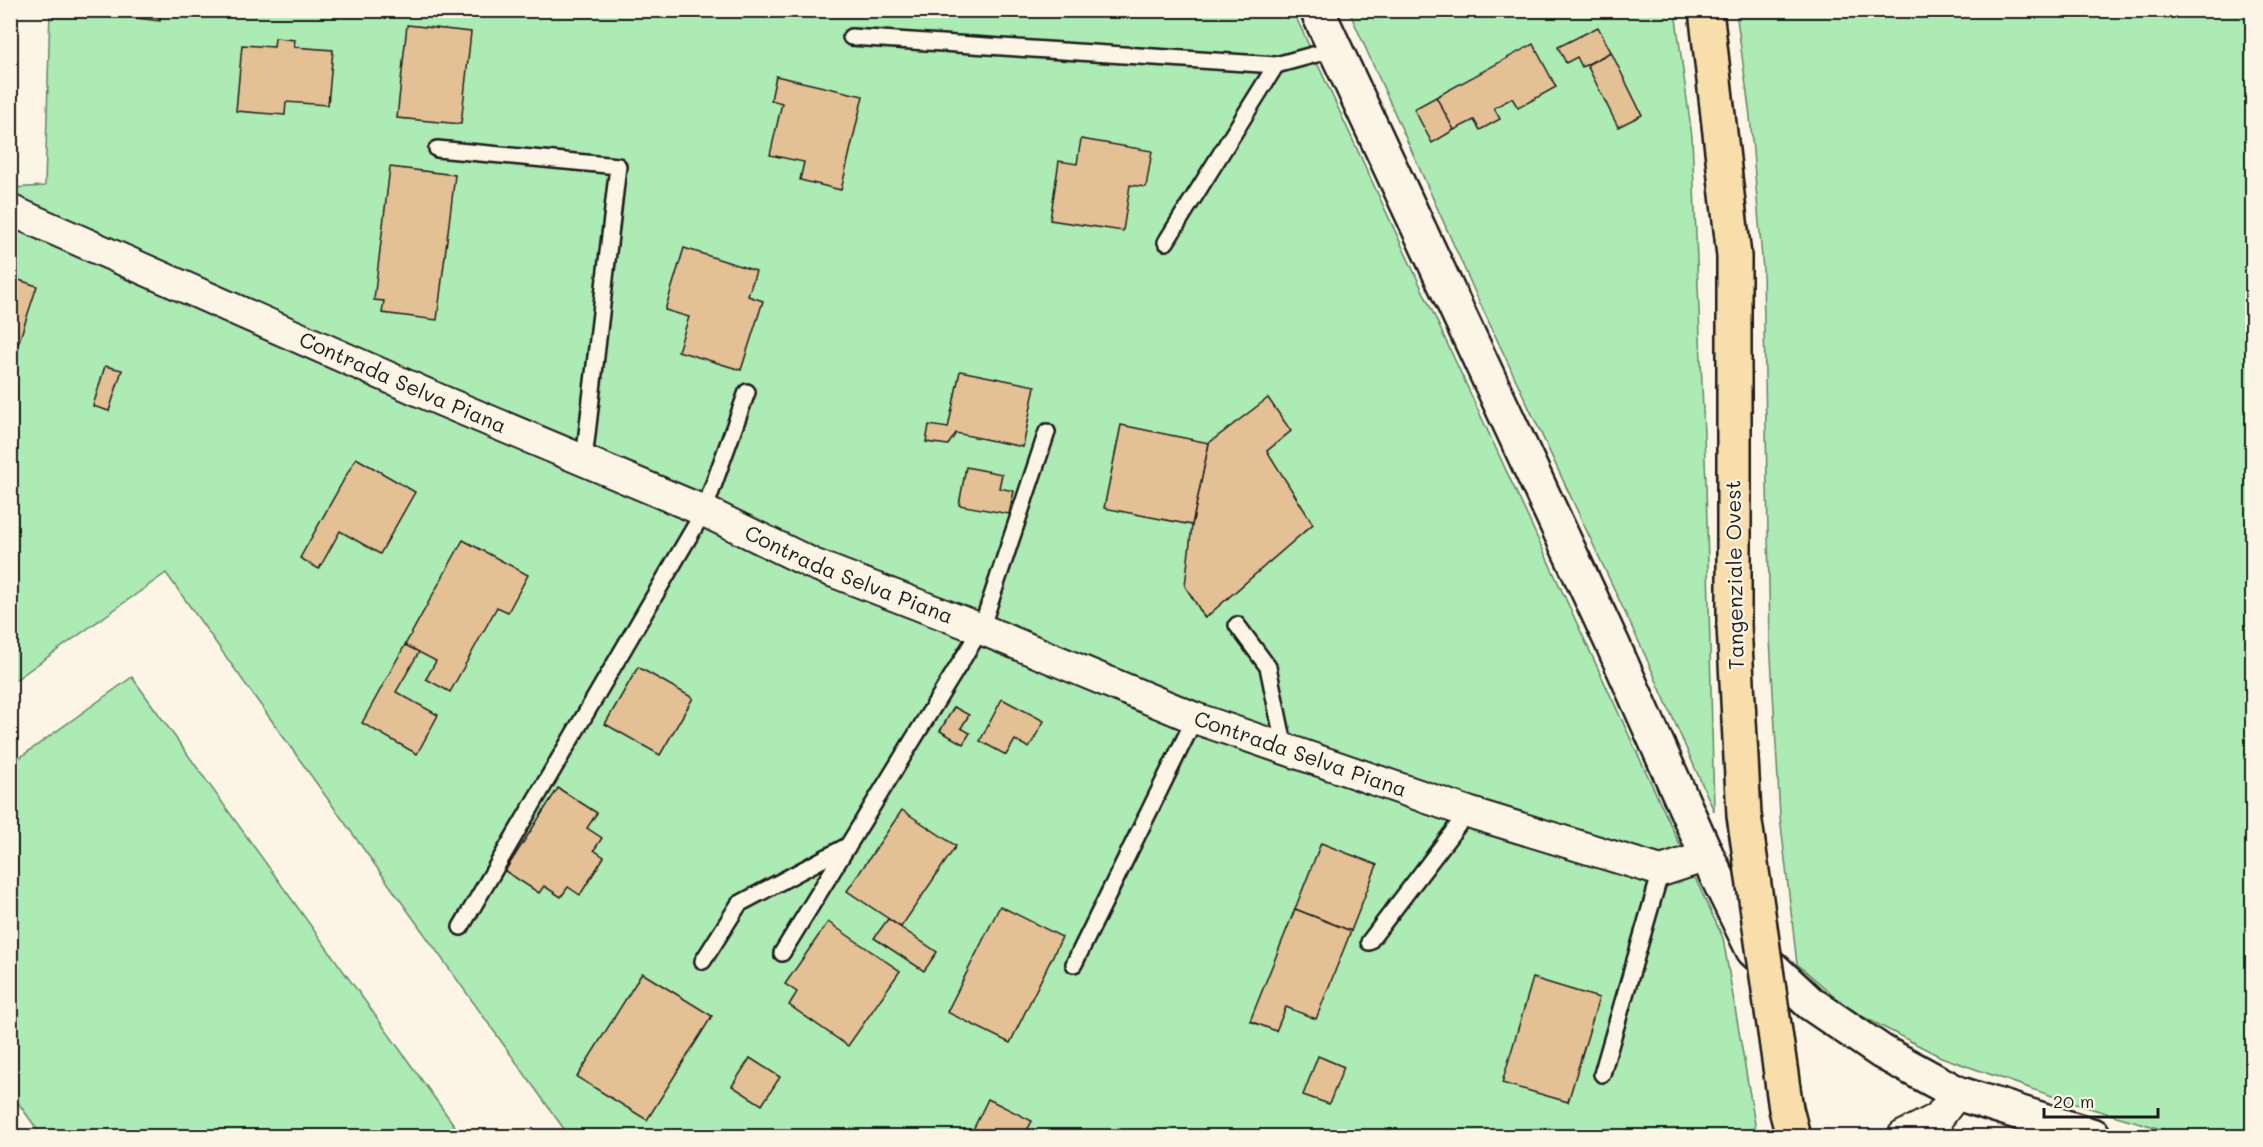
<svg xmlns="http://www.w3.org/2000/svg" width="2263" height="1147" viewBox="0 0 2263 1147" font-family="Mali,sans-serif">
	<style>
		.green { fill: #acebb3; stroke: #648468; stroke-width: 1.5 }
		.building { fill: #e4c095; stroke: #1c1c1c; stroke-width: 1.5 }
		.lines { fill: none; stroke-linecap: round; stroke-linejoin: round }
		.lane-casing { stroke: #1c1c1c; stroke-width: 20 }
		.street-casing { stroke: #1c1c1c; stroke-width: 34 }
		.secondary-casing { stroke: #1c1c1c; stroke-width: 38 }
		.primary-casing { stroke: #1c1c1c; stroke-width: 38 }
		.lane { stroke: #fcf5e5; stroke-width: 15 }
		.street { stroke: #fcf5e5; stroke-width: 30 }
		.secondary { stroke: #fcf5e5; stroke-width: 33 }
		.primary { stroke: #f8deab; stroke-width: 33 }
		.primary-bridge-casing { stroke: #1c1c1c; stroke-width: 38; stroke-linecap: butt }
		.primary-bridge { stroke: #f8deab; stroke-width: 33 }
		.labels { text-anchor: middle; stroke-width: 4.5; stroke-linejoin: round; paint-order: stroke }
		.street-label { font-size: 21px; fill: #1c1c1c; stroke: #fcf5e5 }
	</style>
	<rect width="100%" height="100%" fill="#fcf5e5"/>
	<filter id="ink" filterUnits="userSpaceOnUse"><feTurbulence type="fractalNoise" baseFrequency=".0167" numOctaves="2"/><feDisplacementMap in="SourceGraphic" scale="12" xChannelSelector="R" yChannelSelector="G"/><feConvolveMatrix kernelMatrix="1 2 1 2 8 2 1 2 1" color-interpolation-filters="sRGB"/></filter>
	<g filter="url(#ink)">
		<g class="green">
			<path d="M50,11h1243l430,927 34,198h-1188l-403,-563 -155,110v-495l34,-2z"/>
			<path d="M1349,11h326l17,126 14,347 8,327 -69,-156 -167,-356z"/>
			<path d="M1736,11h516v1125h-67l-113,-33 -131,-46 -89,-46 -55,-47 -17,-148 -10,-177 -7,-369 -13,-154z"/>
			<path d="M132,677l330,459h-420l-31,-43v-329z"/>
		</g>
		<g class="building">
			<path d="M113,10h48l-1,11 -47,-6z"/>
			<path d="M407,25l64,7 -10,92 -64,-6z"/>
			<path d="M1598,27l13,25 -29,15 -5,-10 -11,6 -8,-16z"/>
			<path d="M275,38l20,2 -1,7 39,3 -5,55 -42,-3 -1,13 -49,-4 6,-66 32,2z"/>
			<path d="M1533,44l23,43 -38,21 -6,-10 -18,10 6,11 -20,11 -6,-10 -20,10 -18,-33z"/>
			<path d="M1611,52l31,63 -24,12 -31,-62z"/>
			<path d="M776,76l87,20 -22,94 -41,-10 4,-18 -34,-7 12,-52 -11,-3z"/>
			<path d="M1436,97l18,33 -22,13 -18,-34z"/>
			<path d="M1081,139l71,12 -6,36 -16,-2 -7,46 -73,-11 9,-59 18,3z"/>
			<path d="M390,167l65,8 -18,145 -55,-7 2,-12 -10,-1z"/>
			<path d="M684,248l72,23 -8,25 15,5 -22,69 -63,-19 11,-34 -24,-7z"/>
			<path d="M10,277l27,9 -27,83z"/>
			<path d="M105,366l17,4 -13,41 -16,-5z"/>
			<path d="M960,371l75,15 -12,61 -67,-14 -8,12 -22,-3 3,-17 19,3z"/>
			<path d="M1268,398l23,33 -24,20 46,73 -108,94 -20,-32 7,-61 17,-82z"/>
			<path d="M1121,425l88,18 -17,82 -88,-17z"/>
			<path d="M356,458l59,34 -35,62 -40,-23 -21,38 -19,-11z"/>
			<path d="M966,467l36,7 -3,14 15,3 -5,23 -50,-9z"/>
			<path d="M463,540l65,35 -20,37 -11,-5 -47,85 -24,-13 10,-18 -31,-16z"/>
			<path d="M405,645l14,7 -23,40 42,23 -21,39 -55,-31z"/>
			<path d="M638,667l55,31 -33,57 -55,-31z"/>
			<path d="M1002,699l42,22 -15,27 -14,-8 -9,15 -26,-14z"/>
			<path d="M954,707l15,8 -8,13 9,5 -7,11 -23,-13z"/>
			<path d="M558,788l39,25 -10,15 15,10 -8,12 10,7 -24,38 -12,-8 -7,10 -17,-11 -5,7 -34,-22z"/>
			<path d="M902,810l54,36 -55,81 -54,-36z"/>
			<path d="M1321,843l56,22 -26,66 -56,-22z"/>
			<path d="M1000,906l62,31 -52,106 -63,-31z"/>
			<path d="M1295,909l56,22 -35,88 -30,-12 -10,24 -26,-10z"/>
			<path d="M888,919l49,33 -13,19 -50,-33z"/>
			<path d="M828,922l72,49 -52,75 -59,-41 8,-13 -12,-8z"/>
			<path d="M642,973l70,43 -65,104 -70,-43z"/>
			<path d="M1533,978l66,20 -31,104 -66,-19z"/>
			<path d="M1318,1056l26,11 -15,37 -26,-9z"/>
			<path d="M750,1058l30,19 -18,28 -30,-19z"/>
			<path d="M988,1099l44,22 -8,15h-54z"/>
		</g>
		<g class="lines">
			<g class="lane-casing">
				<g id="lane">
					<path d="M851,37l425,28 59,-16"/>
					<path d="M437,149l181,17 -34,294"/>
					<path d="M1166,242l110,-177"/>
					<path d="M1237,625l31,42 17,82"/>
					<path d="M461,927l243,-416 43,-119"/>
					<path d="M1369,942l99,-130"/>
					<path d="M782,953l199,-324 66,-197"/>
					<path d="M703,961l36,-57 110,-59"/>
					<path d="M1074,964l121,-246"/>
					<path d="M1602,1074l59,-203"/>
					<path d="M1938,1118l9,18"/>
				</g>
			</g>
			<g class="street-casing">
				<g id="street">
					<path id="s1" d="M10,210l430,190 264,111 109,53 168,65 214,89 273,94 193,59 46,-15"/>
					<path d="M1903,1136l35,-18 19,-25"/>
				</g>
			</g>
			<g class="secondary-casing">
				<path id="secondary" d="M1317,10l296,635 94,211 46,94 57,53 72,49 75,41 137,43"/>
			</g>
			<g class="primary-casing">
				<path id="primary" d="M1706,10l28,246v369"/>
			</g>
			<use href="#lane" class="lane"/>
			<use href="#street" class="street"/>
			<use href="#secondary" class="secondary"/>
			<use href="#primary" class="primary"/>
			<g class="primary-bridge-casing">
				<path id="primary-bridge" d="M1734,625l10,190 42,294 7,27"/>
			</g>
			<use href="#primary-bridge" class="primary-bridge"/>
		</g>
	</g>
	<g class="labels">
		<g class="street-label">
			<text dy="7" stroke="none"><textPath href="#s1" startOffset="429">Contrada Selva Piana</textPath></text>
			<text dy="7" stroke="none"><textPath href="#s1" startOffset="915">Contrada Selva Piana</textPath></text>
			<text transform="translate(1735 575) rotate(-91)" y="7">Tangenziale Ovest</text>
			<text dy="7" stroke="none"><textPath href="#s1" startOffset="1401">Contrada Selva Piana</textPath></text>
		</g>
	</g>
	<rect width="2263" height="1147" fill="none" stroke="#fcf5e5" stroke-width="36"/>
	<rect x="18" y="18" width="2227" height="1111" fill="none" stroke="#1c1c1c" stroke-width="2" filter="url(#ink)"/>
	<path d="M2044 1108v9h114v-9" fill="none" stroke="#1c1c1c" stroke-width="3"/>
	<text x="2053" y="1108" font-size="18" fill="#1c1c1c" stroke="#fcf5e5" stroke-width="4.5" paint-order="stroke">20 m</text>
</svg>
